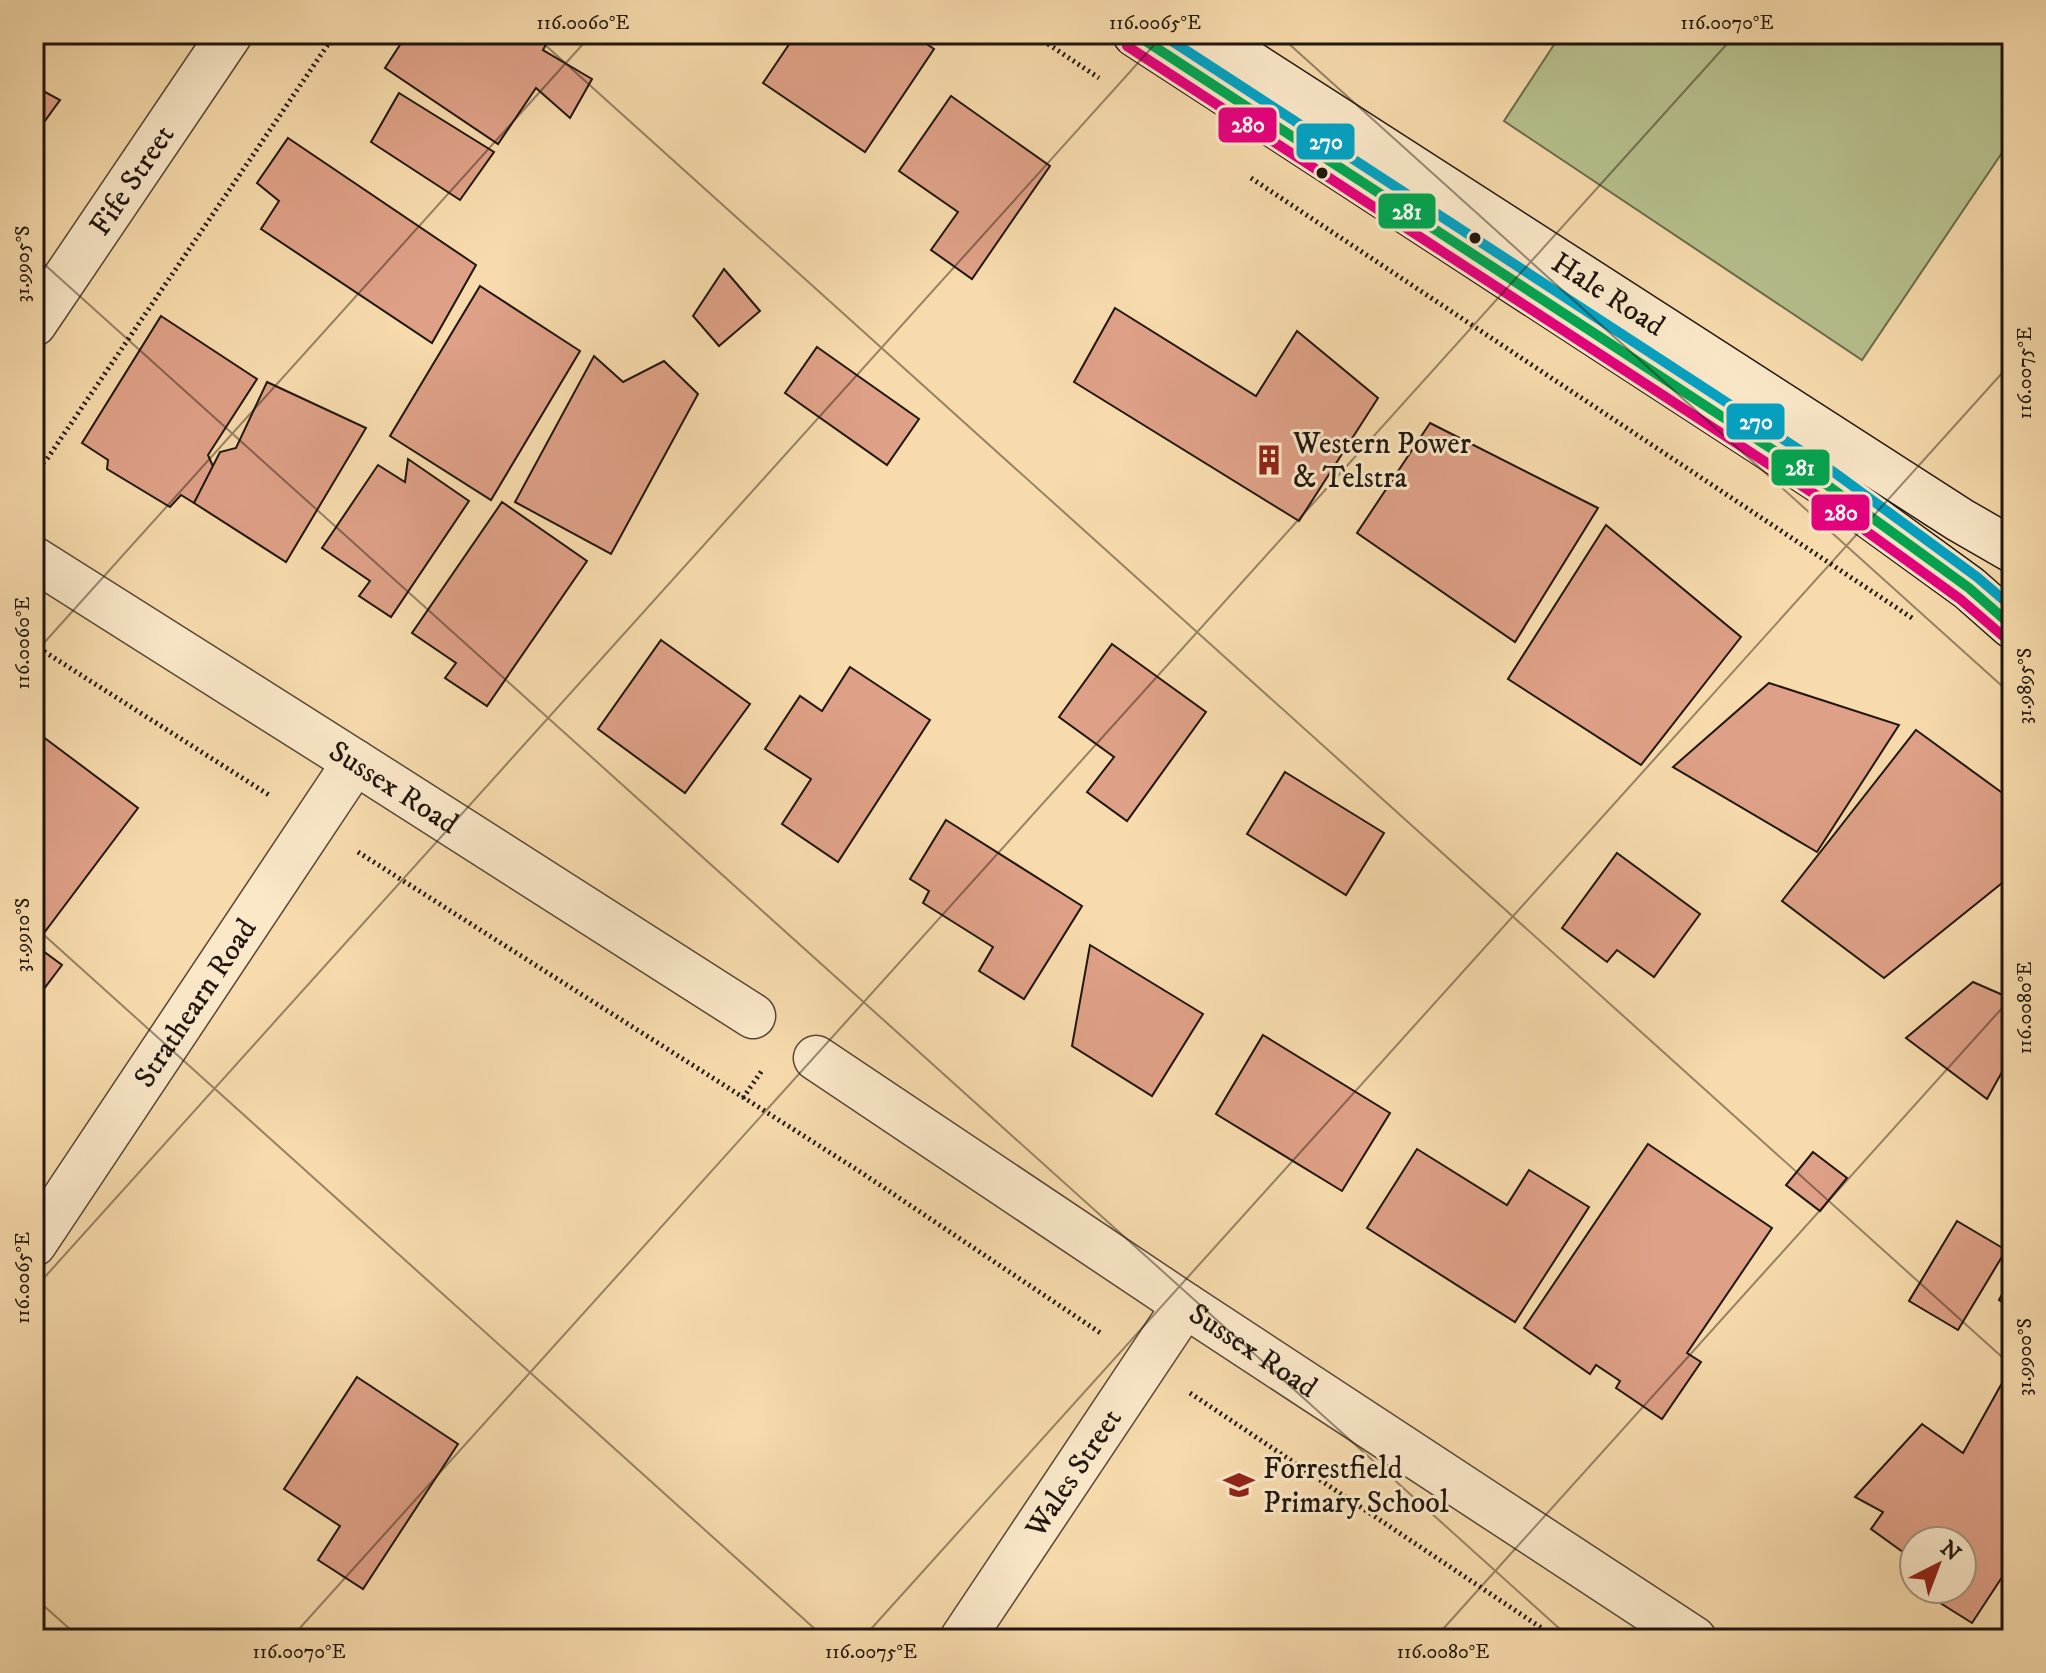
<svg xmlns="http://www.w3.org/2000/svg" width="2046" height="1673" viewBox="0 0 2046 1673" font-family="'IM FELL DW Pica',serif">
	<style>
		.green { fill: #b7c18e; stroke: #6c6c4e; stroke-width: 2 }
		.building { fill: #dea086; stroke: #20160e; stroke-width: 2 }
		.lines { fill: none; stroke-linecap: round; stroke-linejoin: round }
		.minor-casing { stroke: #564736; stroke-width: 47 }
		.secondary-casing { stroke: #20160e; stroke-width: 47 }
		.path { stroke: #20160e; stroke-width: 5; stroke-dasharray: 2 4; stroke-linecap: butt }
		.minor { stroke: #fae8c9; stroke-width: 44 }
		.secondary { stroke: #fae8c9; stroke-width: 44 }
		.bus-1-casing { stroke: #fae8c9; stroke-width: 16 }
		.bus-2-casing { stroke: #fae8c9; stroke-width: 16 }
		.bus-3-casing { stroke: #fae8c9; stroke-width: 16 }
		.bus-1 { stroke: #00a651; stroke-width: 10 }
		.bus-2 { stroke: #e5007d; stroke-width: 10 }
		.bus-3 { stroke: #02a2c4; stroke-width: 10 }
		.ticks { fill: none; stroke: #20160e; stroke-width: 2; stroke-opacity: 0.45 }
		.bus-dot { fill: #20160e; stroke: #fae8c9; stroke-width: 3 }
		.labels { text-anchor: middle; stroke-width: 6; stroke-linejoin: round; paint-order: stroke }
		.street-label { font-size: 30px; fill: #20160e; stroke: #fae8c9 }
		.poi-label { font-size: 30px; fill: #20160e; stroke: #fae8c9; text-anchor: start }
		.line-badge { stroke: #fae8c9; stroke-width: 3 }
		.badge-label { font-size: 22px; text-anchor: middle; font-weight: bold; fill: #fff }
		.neatline { fill: none; stroke: #20160e; stroke-width: 3 }
		.ticks-label { font-size: 20px; text-anchor: middle; fill: #20160e }
	</style>
	<rect width="100%" height="100%" fill="#f7dbac"/>
	<filter id="stains"><feTurbulence type="fractalNoise" baseFrequency=".0025" numOctaves="4"/><feColorMatrix values="0 0 0 0 .2 0 0 0 0 .09 0 0 0 0 .02 0 0 0 .5 -.17"/></filter>
	<radialGradient id="worn" r=".72"><stop offset=".6" stop-color="#630" stop-opacity="0"/><stop offset="1" stop-color="#630" stop-opacity=".3"/></radialGradient>
	<path class="green" d="M1561,34h451v104l-150,222 -358,-239z"/>
	<g class="building">
		<path d="M407,34h144l-8,16 49,29 -22,39 -34,-30 -38,56 -113,-76z"/>
		<path d="M796,34h116l22,15 -69,103 -102,-69z"/>
		<path d="M34,86l26,14 -26,36z"/>
		<path d="M399,93l95,59 -34,48 -89,-58z"/>
		<path d="M951,96l99,70 -78,113 -41,-29 27,-38 -59,-41z"/>
		<path d="M288,138l188,127 -44,78 -171,-114 18,-28 -22,-18z"/>
		<path d="M724,269l36,42 -41,35 -26,-30z"/>
		<path d="M480,286l100,65 -89,149 -101,-64z"/>
		<path d="M1115,308l141,88 41,-65 81,67 -79,123 -225,-139z"/>
		<path d="M161,316l96,63 -49,76 7,16 -21,32 -13,-8 -11,12 -63,-38 1,-9 -26,-17z"/>
		<path d="M817,347l102,72 -32,46 -102,-72z"/>
		<path d="M594,356l29,26 41,-21 34,33 -87,160 -96,-52z"/>
		<path d="M267,382l99,46 -80,134 -92,-59 26,-51 16,-4z"/>
		<path d="M1430,423l168,85 -83,134 -158,-109z"/>
		<path d="M408,459l61,42 -78,116 -32,-21 11,-15 -48,-33 56,-83 27,17z"/>
		<path d="M502,502l85,59 -100,145 -42,-28 11,-15 -44,-30z"/>
		<path d="M1606,525l135,112 -100,128 -133,-86z"/>
		<path d="M661,640l89,64 -65,89 -87,-64z"/>
		<path d="M1112,644l94,68 -79,109 -40,-29 27,-35 -55,-40z"/>
		<path d="M850,667l80,53 -92,142 -56,-38 29,-45 -46,-30 35,-53 22,15z"/>
		<path d="M1769,683l130,42 -82,127 -144,-85z"/>
		<path d="M34,730l104,78 -103,137 27,20 -28,37z"/>
		<path d="M1916,730l96,70v75l-128,103 -102,-77z"/>
		<path d="M1285,772l99,61 -38,62 -99,-61z"/>
		<path d="M946,820l136,86 -58,93 -45,-28 14,-24 -70,-44 6,-12 -19,-12z"/>
		<path d="M1617,853l83,61 -46,63 -37,-27 -10,12 -45,-34z"/>
		<path d="M1090,945l113,69 -51,82 -80,-50z"/>
		<path d="M1973,982l39,17v55l-25,45 -81,-61z"/>
		<path d="M1263,1035l127,78 -48,78 -126,-77z"/>
		<path d="M1648,1144l124,84 -85,125 14,9 -39,57 -46,-31 4,-7 -24,-16 -6,9 -66,-46z"/>
		<path d="M1417,1149l90,56 22,-35 60,37 -74,115 -148,-94z"/>
		<path d="M1813,1152l34,26 -27,33 -34,-26z"/>
		<path d="M1957,1221l49,29 -48,80 -49,-29z"/>
		<path d="M2012,1276v33l-13,-9z"/>
		<path d="M2012,1365v197l-40,61 -46,-29 5,-5h31v-48h-48v19l-43,-31 12,-17 -28,-15 67,-73 41,29z"/>
		<path d="M357,1377l101,67 -95,145 -45,-29 22,-34 -56,-37z"/>
	</g>
	<g class="lines">
		<g class="minor-casing">
			<g id="minor">
				<path id="s1" d="M34,324l196,-290"/>
				<path id="s2" d="M34,559l321,203 398,254"/>
				<path id="s3" d="M816,1058l369,247 509,334"/>
				<path id="s4" d="M34,1244l321,-482"/>
				<path id="s5" d="M962,1639l223,-334"/>
			</g>
		</g>
		<g class="secondary-casing">
			<g id="secondary">
				<path d="M1135,34l692,451 142,103 43,38"/>
				<path id="s6" d="M1205,34l755,486 52,30"/>
			</g>
		</g>
		<g class="path">
			<path d="M1033,34l66,44"/>
			<path d="M1251,178l661,440"/>
			<path d="M34,471l13,-12 288,-425"/>
			<path d="M34,645l235,150"/>
			<path d="M358,852l504,321 240,161"/>
			<path d="M743,1098l20,-29"/>
			<path d="M1190,1393l368,246"/>
		</g>
		<use href="#minor" class="minor"/>
		<use href="#secondary" class="secondary"/>
		<g class="bus-1-casing">
			<path id="bus-1" d="M1135,34l692,451 142,103 43,38"/>
		</g>
		<g class="bus-2-casing">
			<path id="bus-2" d="M1127,46l692,451 141,102 43,37"/>
		</g>
		<g class="bus-3-casing">
			<path id="bus-3" d="M1161,34l674,439 142,104 35,30"/>
		</g>
		<use href="#bus-1" class="bus-1"/>
		<use href="#bus-2" class="bus-2"/>
		<use href="#bus-3" class="bus-3"/>
	</g>
	<path class="ticks" d="M533,34l1479,1332M1278,34l734,661M34,255l1537,1384M34,654l558,-620M34,926l792,713M34,1289l1130,-1255M34,1597l47,42M290,1639l1446,-1605M862,1639l1150,-1277M1434,1639l578,-642M2005,1639l7,-8"/>
	<defs>
		<g id="building-bare" transform="scale(2.4)"><path d="M-4-6H4V6H1V3H-1V6H-4ZM-2.5-4.3h1.7v1.8h-1.7ZM.8-4.3h1.7v1.8H.8ZM-2.5-1h1.7V.8h-1.7ZM.8-1h1.7V.8H.8Z" fill="#8f2418" stroke="#fae8c9" stroke-width="2.5" paint-order="stroke"/></g>
		<g id="school-bare" transform="scale(2.4)"><path d="M0-5L7-2L0 1L-7-2ZM-4 1L0 2.5L4 1V4Q0 6-4 4Z" fill="#8f2418" stroke="#fae8c9" stroke-width="2.5" paint-order="stroke"/></g>
	</defs>
	<g fill-rule="evenodd">
		<use href="#building-bare" x="1269" y="460"/>
		<use href="#school-bare" x="1239" y="1485"/>
	</g>
	<g class="bus-dot">
		<circle cx="1322" cy="173" r="7"/>
		<circle cx="1475" cy="238" r="7"/>
	</g>
	<g class="labels">
		<g class="street-label">
			<text dy="10" stroke="none"><textPath href="#s1" startOffset="174">Fife Street</textPath></text>
			<text dy="10" stroke="none"><textPath href="#s6" startOffset="480">Hale Road</textPath></text>
			<text dy="10" stroke="none"><textPath href="#s2" startOffset="426">Sussex Road</textPath></text>
			<text dy="10" stroke="none"><textPath href="#s4" startOffset="290">Strathearn Road</textPath></text>
			<text dy="10" stroke="none"><textPath href="#s3" startOffset="526">Sussex Road</textPath></text>
			<text dy="10" stroke="none"><textPath href="#s5" startOffset="200">Wales Street</textPath></text>
		</g>
		<g class="poi-label">
			<text x="1293" y="453">Western Power<tspan x="1293" dy="34">&amp; Telstra</tspan></text>
			<text x="1263" y="1478">Forrestfield<tspan x="1263" dy="34">Primary School</tspan></text>
		</g>
	</g>
	<g class="line-badge">
		<rect x="1217" y="106" width="61" height="38" rx="8" fill="#e5007d"/>
		<rect x="1295" y="122" width="61" height="39" rx="8" fill="#02a2c4"/>
		<rect x="1377" y="192" width="60" height="38" rx="8" fill="#00a651"/>
		<rect x="1725" y="402" width="61" height="39" rx="8" fill="#02a2c4"/>
		<rect x="1770" y="448" width="61" height="39" rx="8" fill="#00a651"/>
		<rect x="1810" y="493" width="61" height="39" rx="8" fill="#e5007d"/>
	</g>
	<g class="badge-label">
		<text x="1248" y="132">280</text>
		<text x="1326" y="149">270</text>
		<text x="1407" y="219">281</text>
		<text x="1756" y="429">270</text>
		<text x="1800" y="475">281</text>
		<text x="1841" y="520">280</text>
	</g>
	<rect width="2046" height="1673" fill="none" stroke="#f7dbac" stroke-width="88"/>
	<g transform="translate(1938 1565) rotate(42)"><circle r="38" fill="#fae8c9" stroke="#a3947e" stroke-width="2"/>
	<path d="M0-6L14 30L0 20L-14 30Z" fill="#8f2418"/>
	<text y="-12" font-size="22" font-weight="bold" text-anchor="middle" fill="#20160e">N</text>
	</g>
	<rect x="44" y="44" width="1958" height="1585" class="neatline"/>
	<g class="ticks-label">
		<text x="583" y="29">116.0060°E</text>
		<text x="1155" y="29">116.0065°E</text>
		<text x="1727" y="29">116.0070°E</text>
		<text transform="translate(22 264) rotate(-90)" y="7">31.9905°S</text>
		<text transform="translate(2024 373) rotate(-90)" y="7">116.0075°E</text>
		<text transform="translate(22 643) rotate(-90)" y="7">116.0060°E</text>
		<text transform="translate(2024 686) rotate(-90)" y="7">31.9895°S</text>
		<text transform="translate(22 935) rotate(-90)" y="7">31.9910°S</text>
		<text transform="translate(2024 1008) rotate(-90)" y="7">116.0080°E</text>
		<text transform="translate(22 1278) rotate(-90)" y="7">116.0065°E</text>
		<text transform="translate(2024 1357) rotate(-90)" y="7">31.9900°S</text>
		<text x="299" y="1658">116.0070°E</text>
		<text x="871" y="1658">116.0075°E</text>
		<text x="1443" y="1658">116.0080°E</text>
	</g>
	<rect width="100%" height="100%" filter="url(#stains)"/>
	<rect width="100%" height="100%" fill="url(#worn)"/>
</svg>
